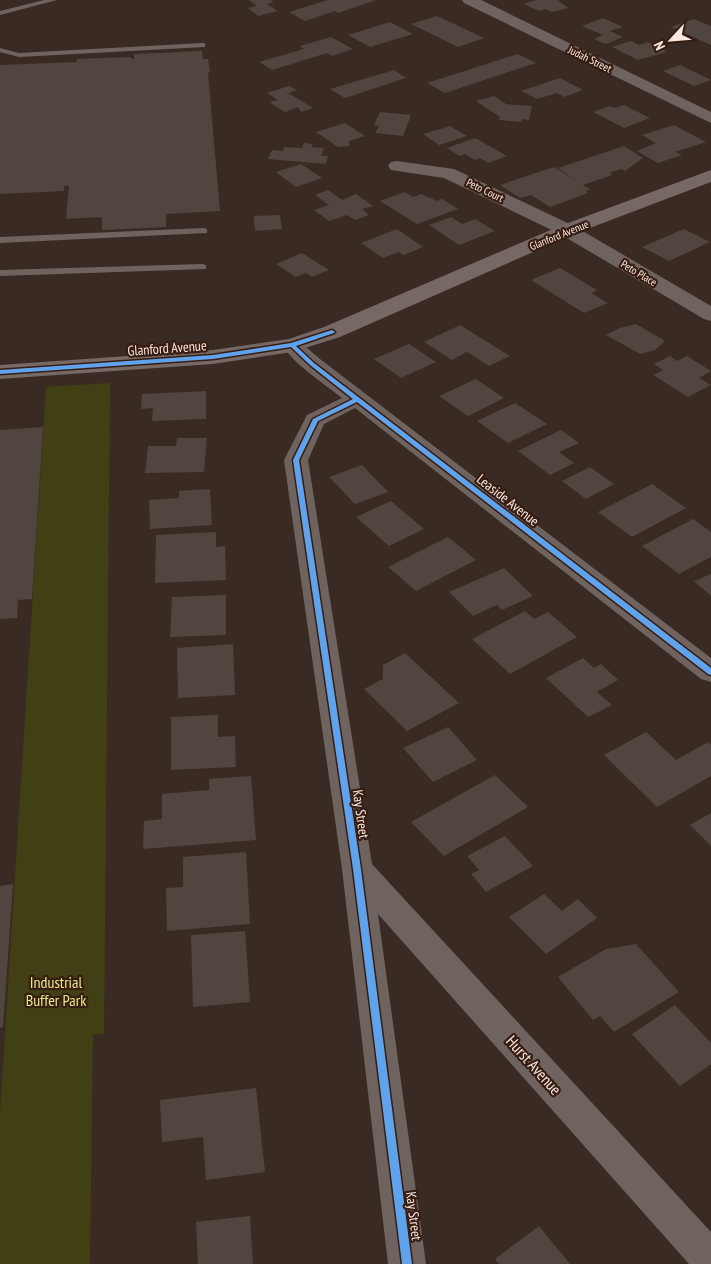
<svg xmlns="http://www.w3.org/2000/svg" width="711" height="1264" viewBox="0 0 711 1264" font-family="'PT Sans Narrow',sans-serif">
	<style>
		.green { fill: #414015 }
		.building { fill: #51453f }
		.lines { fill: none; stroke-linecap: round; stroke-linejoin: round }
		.service { fill: #6f635f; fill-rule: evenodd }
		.minor { fill: #6f635f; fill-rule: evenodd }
		.secondary { fill: #766965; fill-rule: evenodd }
		.cycleway-casing { stroke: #371d12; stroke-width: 3 }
		.cycleway { fill: #60a3ed; fill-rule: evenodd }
		.labels { text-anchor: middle; stroke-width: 4.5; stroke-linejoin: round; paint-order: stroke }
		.far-street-label { font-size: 11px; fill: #fae7e0; stroke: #371d12 }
		.street-label { font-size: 14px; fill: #fae7e0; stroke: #371d12 }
		.near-park-label { font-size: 16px; fill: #e7ea8b; stroke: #371d12 }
		.near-street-label { font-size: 16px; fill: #fae7e0; stroke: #371d12 }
	</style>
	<rect width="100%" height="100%" fill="#392a24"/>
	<path class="green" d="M110,383l-6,651 -11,1 -3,229h-90v-151l46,-726z"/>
	<g class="building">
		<path d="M249,0h22l3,2 -7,2 11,7 -20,5 -10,-8 9,-2z"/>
		<path d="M328,0h48l-38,13 -3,-2 -30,10 -16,-9z"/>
		<path d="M536,0h22l10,8 -16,4 -7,-3 -6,2 -15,-7z"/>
		<path d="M437,16l47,22 -26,9 -47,-23z"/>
		<path d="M603,18l20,9 -13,4 13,6 -17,7 -12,-5 9,-4 -21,-9z"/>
		<path d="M694,19l17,7v19l-40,-18z"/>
		<path d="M390,22l23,12 -43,13 -22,-12z"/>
		<path d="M331,37l22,12 -21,7 -5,-3 -55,17 -13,-8 45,-13 -4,-3z"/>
		<path d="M631,41l8,4 9,-3 19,10 -29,8 -26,-13z"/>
		<path d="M202,51l1,8h5l2,13 -2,1 12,138 -54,3v13l-64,3v-13l-36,2 3,-33h-5v5l-64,3v-129l76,-3 1,-3 54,-2v2h3v-5z"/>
		<path d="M518,54l18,9 -91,30 -18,-10z"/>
		<path d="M680,65l31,15 -17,6 -31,-15z"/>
		<path d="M394,70l12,8 -61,20 -15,-9z"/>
		<path d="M560,78l23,12 -19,7 -7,-4 -20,6 -16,-8z"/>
		<path d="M289,86l8,4 -9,3 25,15 -12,4 -3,-5 -13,5 -16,-10 9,-2 -11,-7z"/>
		<path d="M494,96l12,8 26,2 -3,14 -7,-1 -1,3 -22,-2 1,-3 -24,-16z"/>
		<path d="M624,105l26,13 -26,10 -31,-16 17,-6 5,2z"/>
		<path d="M380,112l31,3 -8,21 -28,-3 4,-7 -5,-1z"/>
		<path d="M345,123l20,13 -16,5v5l-11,1 -22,-15z"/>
		<path d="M674,125l32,17 -31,10 7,3 -24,8 -21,-12 19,-8 -14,-8z"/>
		<path d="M450,126l17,10 -28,9 -16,-11z"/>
		<path d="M475,138l32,18 -19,7 -8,-5 -5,2 -10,-6 -5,2 -13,-8z"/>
		<path d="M304,143l9,1 -2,3 13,1 -3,8h7l-2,8 -58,-5 4,-9 11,1 1,-4 18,1z"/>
		<path d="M624,146l19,12 -18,13 -3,-2 -12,3 2,3 -29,10 8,5h-5l2,3 -38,14 -19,-12 -11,3 -20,-13 54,-18 23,14 -19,-13z"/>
		<path d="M301,164l21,14 -26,9 -20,-15z"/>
		<path d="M328,190l14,10 14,-6 17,12 -11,3 7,6 -14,5 -8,-5 -18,6 -15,-11 15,-5 -14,-10z"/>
		<path d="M405,192l8,5 8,-3 16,7 5,-2 16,10 -41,15 -37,-23z"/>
		<path d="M280,215l2,14 -27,2 -1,-15z"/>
		<path d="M451,217l11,7 13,-5 20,12 -36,14 -30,-20z"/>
		<path d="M397,229l26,18 -19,8 -5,-3 -16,6 -22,-15z"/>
		<path d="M684,229l26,13 -41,19 -27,-14z"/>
		<path d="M302,253l27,17 -17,7 -6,-4 -10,4 -20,-13z"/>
		<path d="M560,268l37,22 -6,3 17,10 -24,10 -53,-33z"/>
		<path d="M636,324l29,17 -10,9 -15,4 -34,-19 14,-7z"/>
		<path d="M460,325l50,31 -21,10 -22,-14 -15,8 -28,-18z"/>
		<path d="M409,344l27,18 -35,16 -27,-19z"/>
		<path d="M670,356l7,5 10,-5 24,15 -12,7 12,7 -23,12 -35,-22 10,-5 -9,-6z"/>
		<path d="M476,379l28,19 -36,18 -29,-20z"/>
		<path d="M206,391v28l-54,2 1,-13 -12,1 1,-15z"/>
		<path d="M515,403l32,21 -39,19 -31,-22z"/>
		<path d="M43,427l-11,172 -14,1 -1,18 -17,1v-189z"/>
		<path d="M561,430l18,13 -20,9 15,11 -24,12 -32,-24z"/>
		<path d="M177,438h30l-3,34 -59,1 3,-27h28z"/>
		<path d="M362,465l26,27 -33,12 -26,-27z"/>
		<path d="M590,467l24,17 -28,15 -24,-18z"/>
		<path d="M652,484l34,24 -54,29 -34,-25z"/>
		<path d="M210,489l2,36 -62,4 -1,-29 30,-2v-7z"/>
		<path d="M391,501l33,28 -35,17 -33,-29z"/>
		<path d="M693,519l18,13v25l-32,17 -37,-28z"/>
		<path d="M216,532v15l9,-1 1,34 -71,3 1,-48z"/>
		<path d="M448,537l28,23 -60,31 -28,-24z"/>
		<path d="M504,568l29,28 -31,14 -5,-5 -24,11 -24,-24z"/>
		<path d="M711,574v22l-17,-15z"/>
		<path d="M226,595v40l-56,2 2,-40z"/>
		<path d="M525,611l9,8 14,-7 29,25 -67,37 -38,-35z"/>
		<path d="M233,644l2,51 -57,3 -1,-50z"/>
		<path d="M405,653l54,50 -52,28 -43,-42 19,-10v-14z"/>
		<path d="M583,658l11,10 7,-4 17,16 -21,12 15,13 -24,12 -42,-39z"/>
		<path d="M218,715v22l17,-1 1,31 -65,3v-53z"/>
		<path d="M448,727l29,33 -44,22 -30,-34z"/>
		<path d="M646,732l30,28 32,-18 3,3v31l-54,31 -53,-52z"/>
		<path d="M495,775l33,32 -84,49 -33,-34z"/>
		<path d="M251,776l5,64 -113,9 1,-28 18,-2v-25l47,-4v-11z"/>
		<path d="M711,813v33l-21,-21z"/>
		<path d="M505,836l28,30 -47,26 -15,-18 8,-4 -12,-14z"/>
		<path d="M246,852l4,72 -83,7 -1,-43 17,-1v-30z"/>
		<path d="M13,884l-10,143 -3,1v-142z"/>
		<path d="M544,894l18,17 16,-12 19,19 -51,36 -37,-37z"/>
		<path d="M245,931l5,71 -57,5 -2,-72z"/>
		<path d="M636,944l43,48 -65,40 -14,-16 -7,4 -35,-43 48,-28z"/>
		<path d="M675,1005l36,38v21l-31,22 -48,-52z"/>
		<path d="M256,1088l9,84 -59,8 -3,-43 -41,5 -2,-42z"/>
		<path d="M250,1216l3,48h-55l-2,-42z"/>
		<path d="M539,1226l31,38h-71l-4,-5z"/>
	</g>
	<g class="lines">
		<g class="service">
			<path d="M44,0h13l-57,15v-4z"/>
			<path d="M202,43h3v4l-186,10 -19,-5v-4l19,5z"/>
			<path d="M204,228l3,1v4l-207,10v-6z"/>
			<path d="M202,264l4,1v4l-206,7v-6z"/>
		</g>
		<g class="minor">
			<path d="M462,0h19l230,112v11l-247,-120z"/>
			<path d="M397,161l57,8 120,57 137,80v15l-7,-2 -144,-85 -116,-56 -53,-8 -3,-4 3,-4z"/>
			<path d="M292,339l7,2 21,18 391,299v24l-10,-3 -346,-271 -31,16 -16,36 64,404 339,368v32h-22l-311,-350 48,350h-38l-46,-395 -58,-409 23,-45 35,-17c-20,-16 -46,-32 -60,-53l3,-4z"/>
		</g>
		<path class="secondary" d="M711,170v12l-137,52 -234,103 -48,15 -79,12 -213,15v-14l213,-15 76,-11 35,-12 236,-101z"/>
		<g class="cycleway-casing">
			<path id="cycleway" d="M332,330l3,2 -1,1 -38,13 18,17 397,305v7l-3,-1 -351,-272 -39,19 -19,39 62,409 51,395h-10l-49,-395 -60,-409 20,-41 40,-20 -43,-34 -19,-18 -78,12 -213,15v-4l213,-15 78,-12z"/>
		</g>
		<use href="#cycleway" class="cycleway"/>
	</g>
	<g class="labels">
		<g class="far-street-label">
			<text transform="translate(590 59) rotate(26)" y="4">Judah Street</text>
			<text transform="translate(485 190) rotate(26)" y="4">Peto Court</text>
			<text transform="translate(559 235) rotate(-22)" y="4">Glanford Avenue</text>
			<text transform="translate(639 273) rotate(31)" y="4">Peto Place</text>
		</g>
		<g class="street-label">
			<text transform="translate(167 348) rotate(-4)" y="5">Glanford Avenue</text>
			<text transform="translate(508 500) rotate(38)" y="5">Leaside Avenue</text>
			<text transform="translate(361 814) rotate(82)" y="5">Kay Street</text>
			<text transform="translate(414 1216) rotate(83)" y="5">Kay Street</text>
		</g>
		<g class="near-park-label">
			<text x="56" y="988">Industrial<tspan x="56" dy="18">Buffer Park</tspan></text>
		</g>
		<g class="near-street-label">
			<text transform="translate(534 1065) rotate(48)" y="6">Hurst Avenue</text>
		</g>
	</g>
	<g transform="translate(671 40) rotate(244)" stroke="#371d12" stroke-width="4" paint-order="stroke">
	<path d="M0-4L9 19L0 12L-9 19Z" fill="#fae7e0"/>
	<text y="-8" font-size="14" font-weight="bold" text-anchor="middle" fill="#fae7e0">N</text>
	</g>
</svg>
